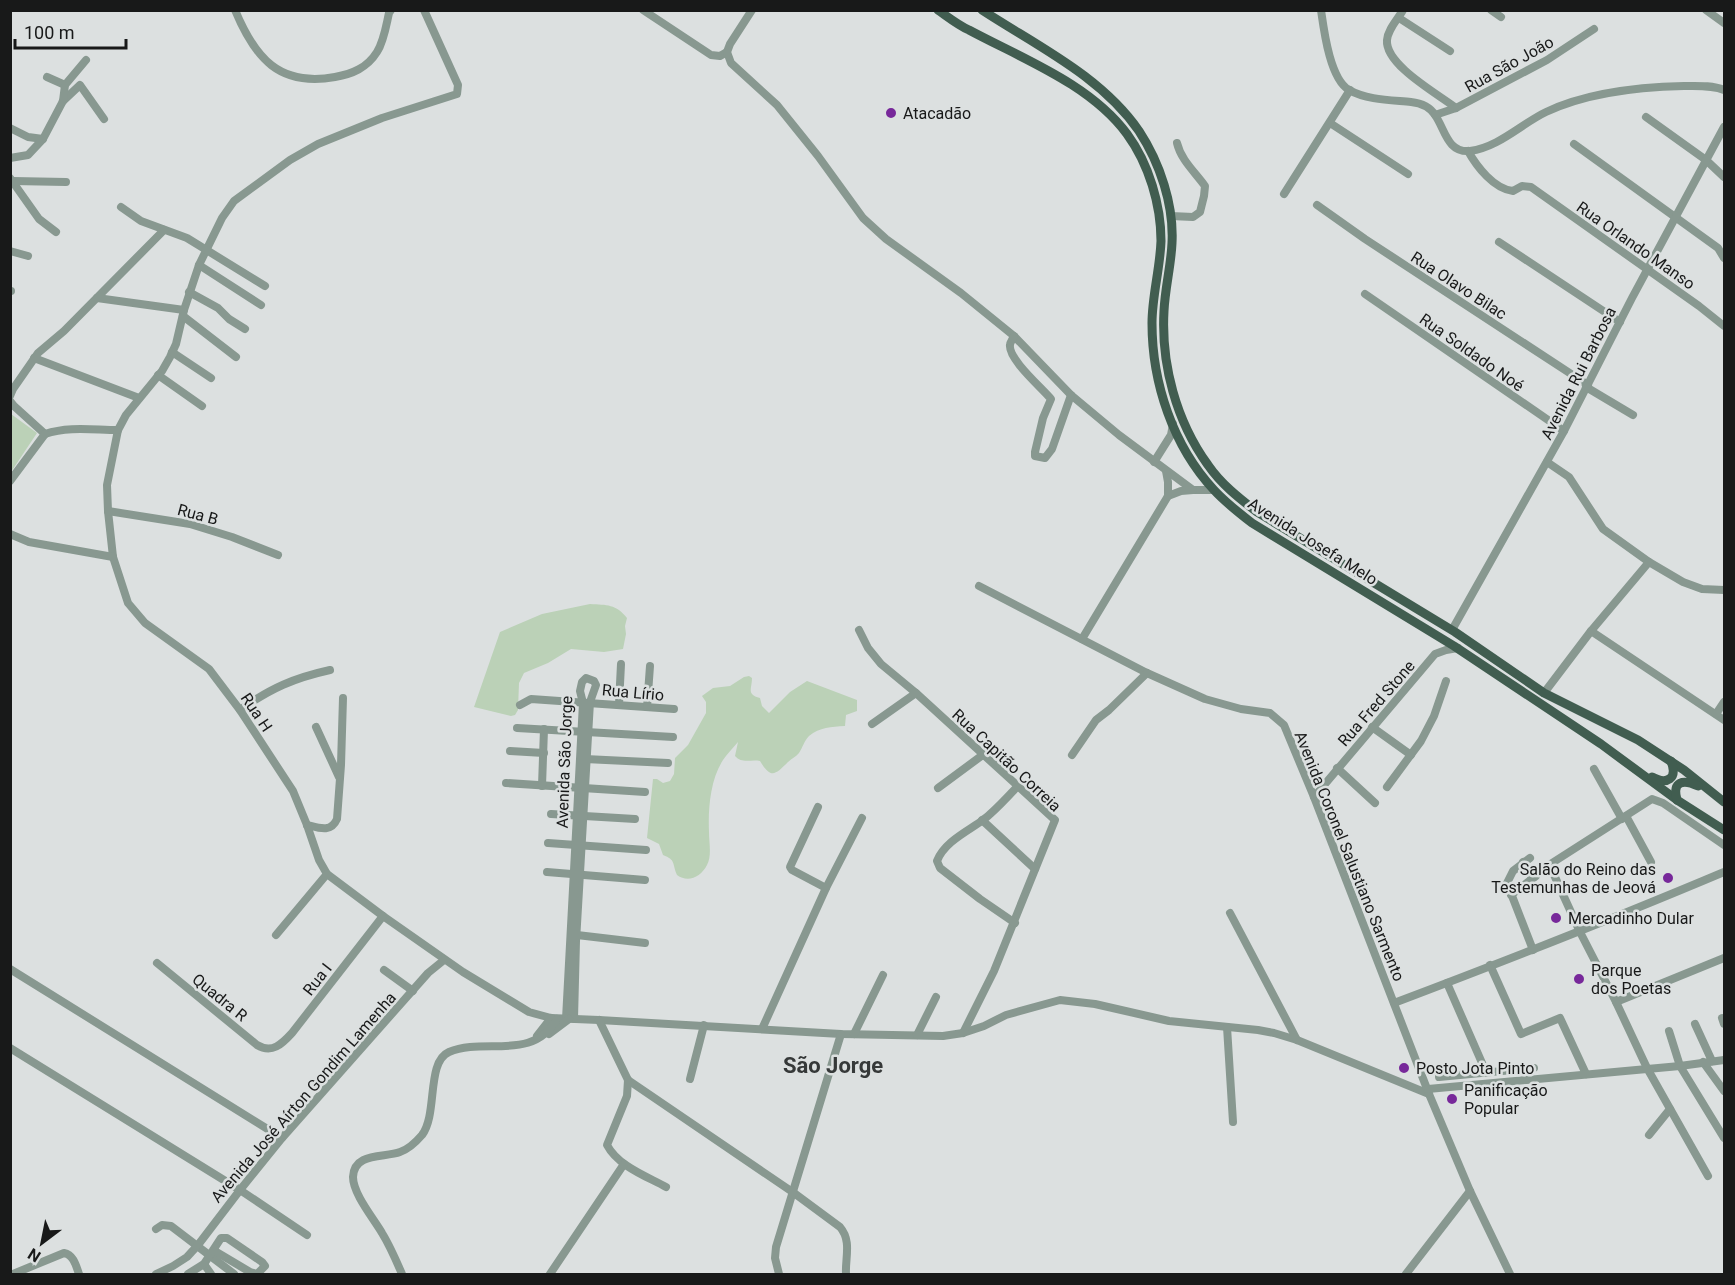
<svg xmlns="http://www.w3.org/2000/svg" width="1735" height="1285" viewBox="0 0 1735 1285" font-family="Roboto,sans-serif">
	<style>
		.green { fill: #bbd1b7 }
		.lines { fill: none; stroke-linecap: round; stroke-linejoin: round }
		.minor { stroke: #889890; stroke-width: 8 }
		.major { stroke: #415d50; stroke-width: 9 }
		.poi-dot { fill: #77289a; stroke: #dce0e0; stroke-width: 2 }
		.labels { text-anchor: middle; stroke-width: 5; stroke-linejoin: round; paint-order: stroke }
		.street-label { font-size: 16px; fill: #181919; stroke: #dce0e0 }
		.poi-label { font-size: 16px; fill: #181919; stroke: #dce0e0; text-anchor: start }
		.district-label { font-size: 22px; font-weight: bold; fill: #363939; stroke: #dce0e0 }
	</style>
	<rect width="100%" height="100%" fill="#dce0e0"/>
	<g class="green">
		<path d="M11,414l26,19 -26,39z"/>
		<path d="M590,604c17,1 26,0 37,14l-2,8 1,8 -3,15 -19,3 -33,-3 -23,14 -24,10 -5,10 -1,27 -3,5 -4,1 -37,-9 26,-75 42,-18z"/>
		<path d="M749,676l3,2c0,11 -6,16 8,20l2,8 7,7 21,-21 17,-11 50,19v11l-11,4 -1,11c-14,1 -25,1 -36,10 -5,5 -6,11 -10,17 -3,4 -7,5 -11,9 -13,13 -17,17 -28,-1 -9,-2 -18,3 -25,-5l3,-14c-5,6 -11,12 -15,18 -13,20 -15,50 -14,72 0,10 3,24 -2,33 -6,12 -19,18 -30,10 -5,-12 -1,-15 -14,-20l-4,-11 -12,-6 6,-59h4l6,4 7,-2 4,-7 1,-16 13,-13 18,-32v-11l-4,-6 11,-8 17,-2 14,-9z"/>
	</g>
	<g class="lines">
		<g class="minor">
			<path d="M235,10c20,48 44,77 100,67 17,-3 32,-9 42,-25 7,-11 9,-26 12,-39l2,-3"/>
			<path d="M424,10l34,75 -1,9 -75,24 -64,26 -28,16 -56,41 -12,17 -23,47 -15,45 -8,34 -6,13 -8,14 -36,44 -8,15 -11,55 1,26 5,46 15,46 17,20 64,46 31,41 53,81 14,34 12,35 8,14 56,42 80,56 66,40 22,6 48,2 242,14 102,2 20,-3 21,-7 22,-11 54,-15 35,4 74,17 89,9 16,3 23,7 132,54"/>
			<path d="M643,10l68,45 9,1 7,-4"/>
			<path d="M752,10l-22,34 -3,8 4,11 46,42 41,51 45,62 23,21 75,54 53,43 57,59 48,40 74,55h20"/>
			<path d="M1321,10c3,21 9,69 28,80 18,10 42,10 62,12 9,1 19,5 24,13 10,14 12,38 35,36 29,-4 51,-27 76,-39 42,-20 92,-25 138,-26 13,0 28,-1 40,4"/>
			<path d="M1403,10c-5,9 -15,19 -16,30 -2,25 51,54 69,68"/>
			<path d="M1491,10l10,7"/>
			<path d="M1706,10l18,13"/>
			<path d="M1399,18l51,33"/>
			<path d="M47,77l18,8"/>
			<path d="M63,101l17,-16 24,34"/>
			<path d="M1435,115l21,-7 91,-48 47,-31"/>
			<path d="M1646,117l60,43 18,17"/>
			<path d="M1330,123l78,51"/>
			<path d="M10,128l18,9 15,2"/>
			<path d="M1574,144l144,104 6,10"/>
			<path d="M1468,151c9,16 26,38 45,40l9,-5 9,1 168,119 25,20"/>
			<path d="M10,158l18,-3 15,-16 20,-38 2,-16 21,-25"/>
			<path d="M10,178l29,41 17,13"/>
			<path d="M13,181l53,1"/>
			<path d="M1284,194l66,-104"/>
			<path d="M1317,205l48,34 223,146"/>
			<path d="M121,207l20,14 46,17 78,48"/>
			<path d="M1171,216l22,1 7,-5 4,-16 1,-10c-10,-14 -24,-26 -28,-43"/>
			<path d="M1499,242l121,80"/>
			<path d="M10,251l18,5"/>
			<path d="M199,265l62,40"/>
			<path d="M10,291h1"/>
			<path d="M189,292l29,16 11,11 16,10"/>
			<path d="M1365,294l199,137"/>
			<path d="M97,298l87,12"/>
			<path d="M183,316l53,41"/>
			<path d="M1014,336c-1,3 -4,6 -4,9 -2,14 32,43 41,54l-8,19 -8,34v4l10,2 7,-9 19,-54"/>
			<path d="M172,352l39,26"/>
			<path d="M34,358l105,40"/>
			<path d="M158,375l44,31"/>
			<path d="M1586,387l47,28"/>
			<path d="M10,396l3,-7 25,-36 26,-22 100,-101"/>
			<path d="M10,401l4,5 31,28"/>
			<path d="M45,434c24,-8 48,-4 73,-4"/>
			<path d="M1154,462l17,-27 2,-11"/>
			<path d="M1547,462l22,15 34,52 46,33 34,20 19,7 22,1"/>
			<path d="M10,481l35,-47"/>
			<path d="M1168,496l13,-5 12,-1"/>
			<path d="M108,511l82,13 42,13 46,18"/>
			<path d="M10,534l19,8 84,15"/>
			<path d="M979,586l168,87 58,26 36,10 29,4 14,12 30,72 115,297 41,97 40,83"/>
			<path d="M859,630l9,18 13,16 35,29 139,127 -61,151 -31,62"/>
			<path d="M1452,630l112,-199 68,-133 92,-171"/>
			<path d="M1591,631l133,89"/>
			<path d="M1082,639l86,-143v-14l-2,-11"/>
			<path d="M1544,693l47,-62 58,-69"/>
			<path d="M619,704l2,-40"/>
			<path d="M520,705l11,-6 143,10"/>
			<path d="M647,707l3,-41"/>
			<path d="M240,710c31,-22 54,-32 90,-40"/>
			<path d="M1716,714l8,-12"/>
			<path d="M872,724l44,-31"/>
			<path d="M316,727l23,50"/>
			<path d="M1372,727l39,28"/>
			<path d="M517,728l156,9"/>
			<path d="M510,751l34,2"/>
			<path d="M1072,755l24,-35 13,-10 38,-37"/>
			<path d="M585,759l83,4"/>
			<path d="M1337,768l38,35"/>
			<path d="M1594,769l28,50"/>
			<path d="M506,783l139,9"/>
			<path d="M542,786l2,-57"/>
			<path d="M1387,787l34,-46 13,-25 12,-35"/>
			<path d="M938,788l46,-34"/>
			<path d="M1314,797l121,-143 11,-4 12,-2"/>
			<path d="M818,807l-28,60 2,3 34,18"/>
			<path d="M551,814l84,5"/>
			<path d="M1626,816l25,46"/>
			<path d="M982,820l53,49"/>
			<path d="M307,825c12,3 24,8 30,-6l4,-54 2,-67"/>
			<path d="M548,843l98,7"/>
			<path d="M1530,858l-17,13 -6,12 26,67"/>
			<path d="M1523,862l9,16"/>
			<path d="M547,872l98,8"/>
			<path d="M1511,895l25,-19"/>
			<path d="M1230,913l67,127"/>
			<path d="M1015,923l-35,-24 -40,-31 -3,-7c7,-19 31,-30 46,-41 13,-10 24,-23 35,-34"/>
			<path d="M276,935l51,-61"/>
			<path d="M577,935l68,8"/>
			<path d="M157,963l100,82c15,9 25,-1 35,-12l91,-117"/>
			<path d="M1490,965l31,69 39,-16 26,56"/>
			<path d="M10,969l272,169"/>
			<path d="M384,970l29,21"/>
			<path d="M1447,983l39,89"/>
			<path d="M1616,1002l108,-44"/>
			<path d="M1394,1003c111,-42 221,-85 330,-131"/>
			<path d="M1722,1018l2,6"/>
			<path d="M566,1019l14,-260 3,-56 -3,-12 2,-9 4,-4 8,3 2,4 -6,17 -14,239 -2,78"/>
			<path d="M599,1020l29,60 166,113 46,34c12,14 5,31 6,47"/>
			<path d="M1695,1024l17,37"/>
			<path d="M1227,1027l6,95"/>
			<path d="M762,1029l64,-141 36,-70"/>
			<path d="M1669,1031l11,35 44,72"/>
			<path d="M549,1034l20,-15"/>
			<path d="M854,1034l29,-59"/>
			<path d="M917,1035l19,-38"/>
			<path d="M537,1036l14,-18"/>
			<path d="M10,1048l230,142 67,45"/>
			<path d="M1703,1062l21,29"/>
			<path d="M1439,1077l95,-9"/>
			<path d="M690,1079l14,-54"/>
			<path d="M628,1080l-1,16 -20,49c11,21 39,31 59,42"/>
			<path d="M1428,1089l252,-23 44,-6"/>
			<path d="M1649,1135l21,-26"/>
			<path d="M1708,1176l-61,-108 -31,-66 -36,-70 -30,-66 2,-3 100,-64 11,4 61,42"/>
			<path d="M156,1229l6,-4 9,1 63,48"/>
			<path d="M204,1264l7,10"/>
			<path d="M13,1274l51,-21c10,2 12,13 15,21"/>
			<path d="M156,1274l17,-8 14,-9 11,-12 42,-55 42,-52 146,-165 16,-13"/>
			<path d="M188,1274l16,-10 17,-26h6l35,24 3,4 -8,8 -7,-2 -37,-22"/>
			<path d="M402,1274c-6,-14 -12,-28 -20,-41 -8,-14 -29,-39 -29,-56 1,-25 31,-19 47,-25 9,-3 16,-10 22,-17 16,-21 4,-73 27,-83 36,-15 83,10 108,-33"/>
			<path d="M550,1274l74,-110"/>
			<path d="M779,1274l-4,-16 1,-11 65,-213"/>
			<path d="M1406,1274l64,-83"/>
		</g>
		<g class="major">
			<path d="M938,10c10,7 20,15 31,20 54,29 121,54 158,104 22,30 34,71 34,107 -1,28 -9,55 -9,82 0,60 21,123 62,167 12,13 25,23 38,33l202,123 147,98 76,56 47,30"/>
			<path d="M982,10c55,36 119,66 157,121 21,32 35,74 33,112 -1,23 -7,45 -8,68 -3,53 12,110 44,154 13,19 31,33 49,47l198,120 89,61 94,47 46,30 40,32"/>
			<path d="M1652,777c15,8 26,2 19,-16"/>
			<path d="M1677,800c-5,-19 6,-21 21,-14"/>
		</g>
	</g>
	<g class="poi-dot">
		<circle cx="891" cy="113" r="6"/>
		<circle cx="1668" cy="878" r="6"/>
		<circle cx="1556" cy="918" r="6"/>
		<circle cx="1579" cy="979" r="6"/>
		<circle cx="1404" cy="1068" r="6"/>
		<circle cx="1452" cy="1099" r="6"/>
	</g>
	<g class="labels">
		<g class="street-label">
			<text transform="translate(1509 64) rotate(-29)" y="6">Rua São João</text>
			<text transform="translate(1636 245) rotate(35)" y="6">Rua Orlando Manso</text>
			<text transform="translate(1459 285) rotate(33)" y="6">Rua Olavo Bilac</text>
			<text transform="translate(1472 352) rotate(35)" y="6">Rua Soldado Noé</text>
			<text transform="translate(1578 373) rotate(-63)" y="6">Avenida Rui Barbosa</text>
			<text transform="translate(198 514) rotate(15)" y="6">Rua B</text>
			<text transform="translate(1313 541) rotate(32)" y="6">Avenida Josefa Melo</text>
			<text transform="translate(633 692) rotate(5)" y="6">Rua Lírio</text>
			<text transform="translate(1376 703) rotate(-49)" y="6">Rua Fred Stone</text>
			<text transform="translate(257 712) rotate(56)" y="6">Rua H</text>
			<text transform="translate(1007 760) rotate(43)" y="6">Rua Capitão Correia</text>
			<text transform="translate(564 762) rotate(-88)" y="6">Avenida São Jorge</text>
			<text transform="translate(1350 856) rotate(68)" y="6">Avenida Coronel Salustiano Sarmento</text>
			<text transform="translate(317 979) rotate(-52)" y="6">Rua I</text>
			<text transform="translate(220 997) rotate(39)" y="6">Quadra R</text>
			<text transform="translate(303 1097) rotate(-49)" y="6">Avenida José Aírton Gondim Lamenha</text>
		</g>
		<g class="poi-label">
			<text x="903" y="119">Atacadão</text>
			<text x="1656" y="875" text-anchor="end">Salão do Reino das<tspan x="1656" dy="18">Testemunhas de Jeová</tspan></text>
			<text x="1568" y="924">Mercadinho Dular</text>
			<text x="1591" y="976">Parque<tspan x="1591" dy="18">dos Poetas</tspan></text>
			<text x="1416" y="1074">Posto Jota Pinto</text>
			<text x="1464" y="1096">Panificação<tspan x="1464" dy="18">Popular</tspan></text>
		</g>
		<g class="district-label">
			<text x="833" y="1073">São Jorge</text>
		</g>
	</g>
	<rect width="1735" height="1285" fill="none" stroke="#181919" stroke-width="24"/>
	<g transform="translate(42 1243) rotate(212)" stroke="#dce0e0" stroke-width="4.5" paint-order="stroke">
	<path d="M0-4.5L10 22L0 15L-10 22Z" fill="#181919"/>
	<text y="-9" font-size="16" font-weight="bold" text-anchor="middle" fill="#181919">N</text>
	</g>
	<path d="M15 39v9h111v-9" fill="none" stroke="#181919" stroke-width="3"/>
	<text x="24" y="39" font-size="18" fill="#181919" stroke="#dce0e0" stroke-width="4.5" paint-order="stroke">100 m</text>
</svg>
